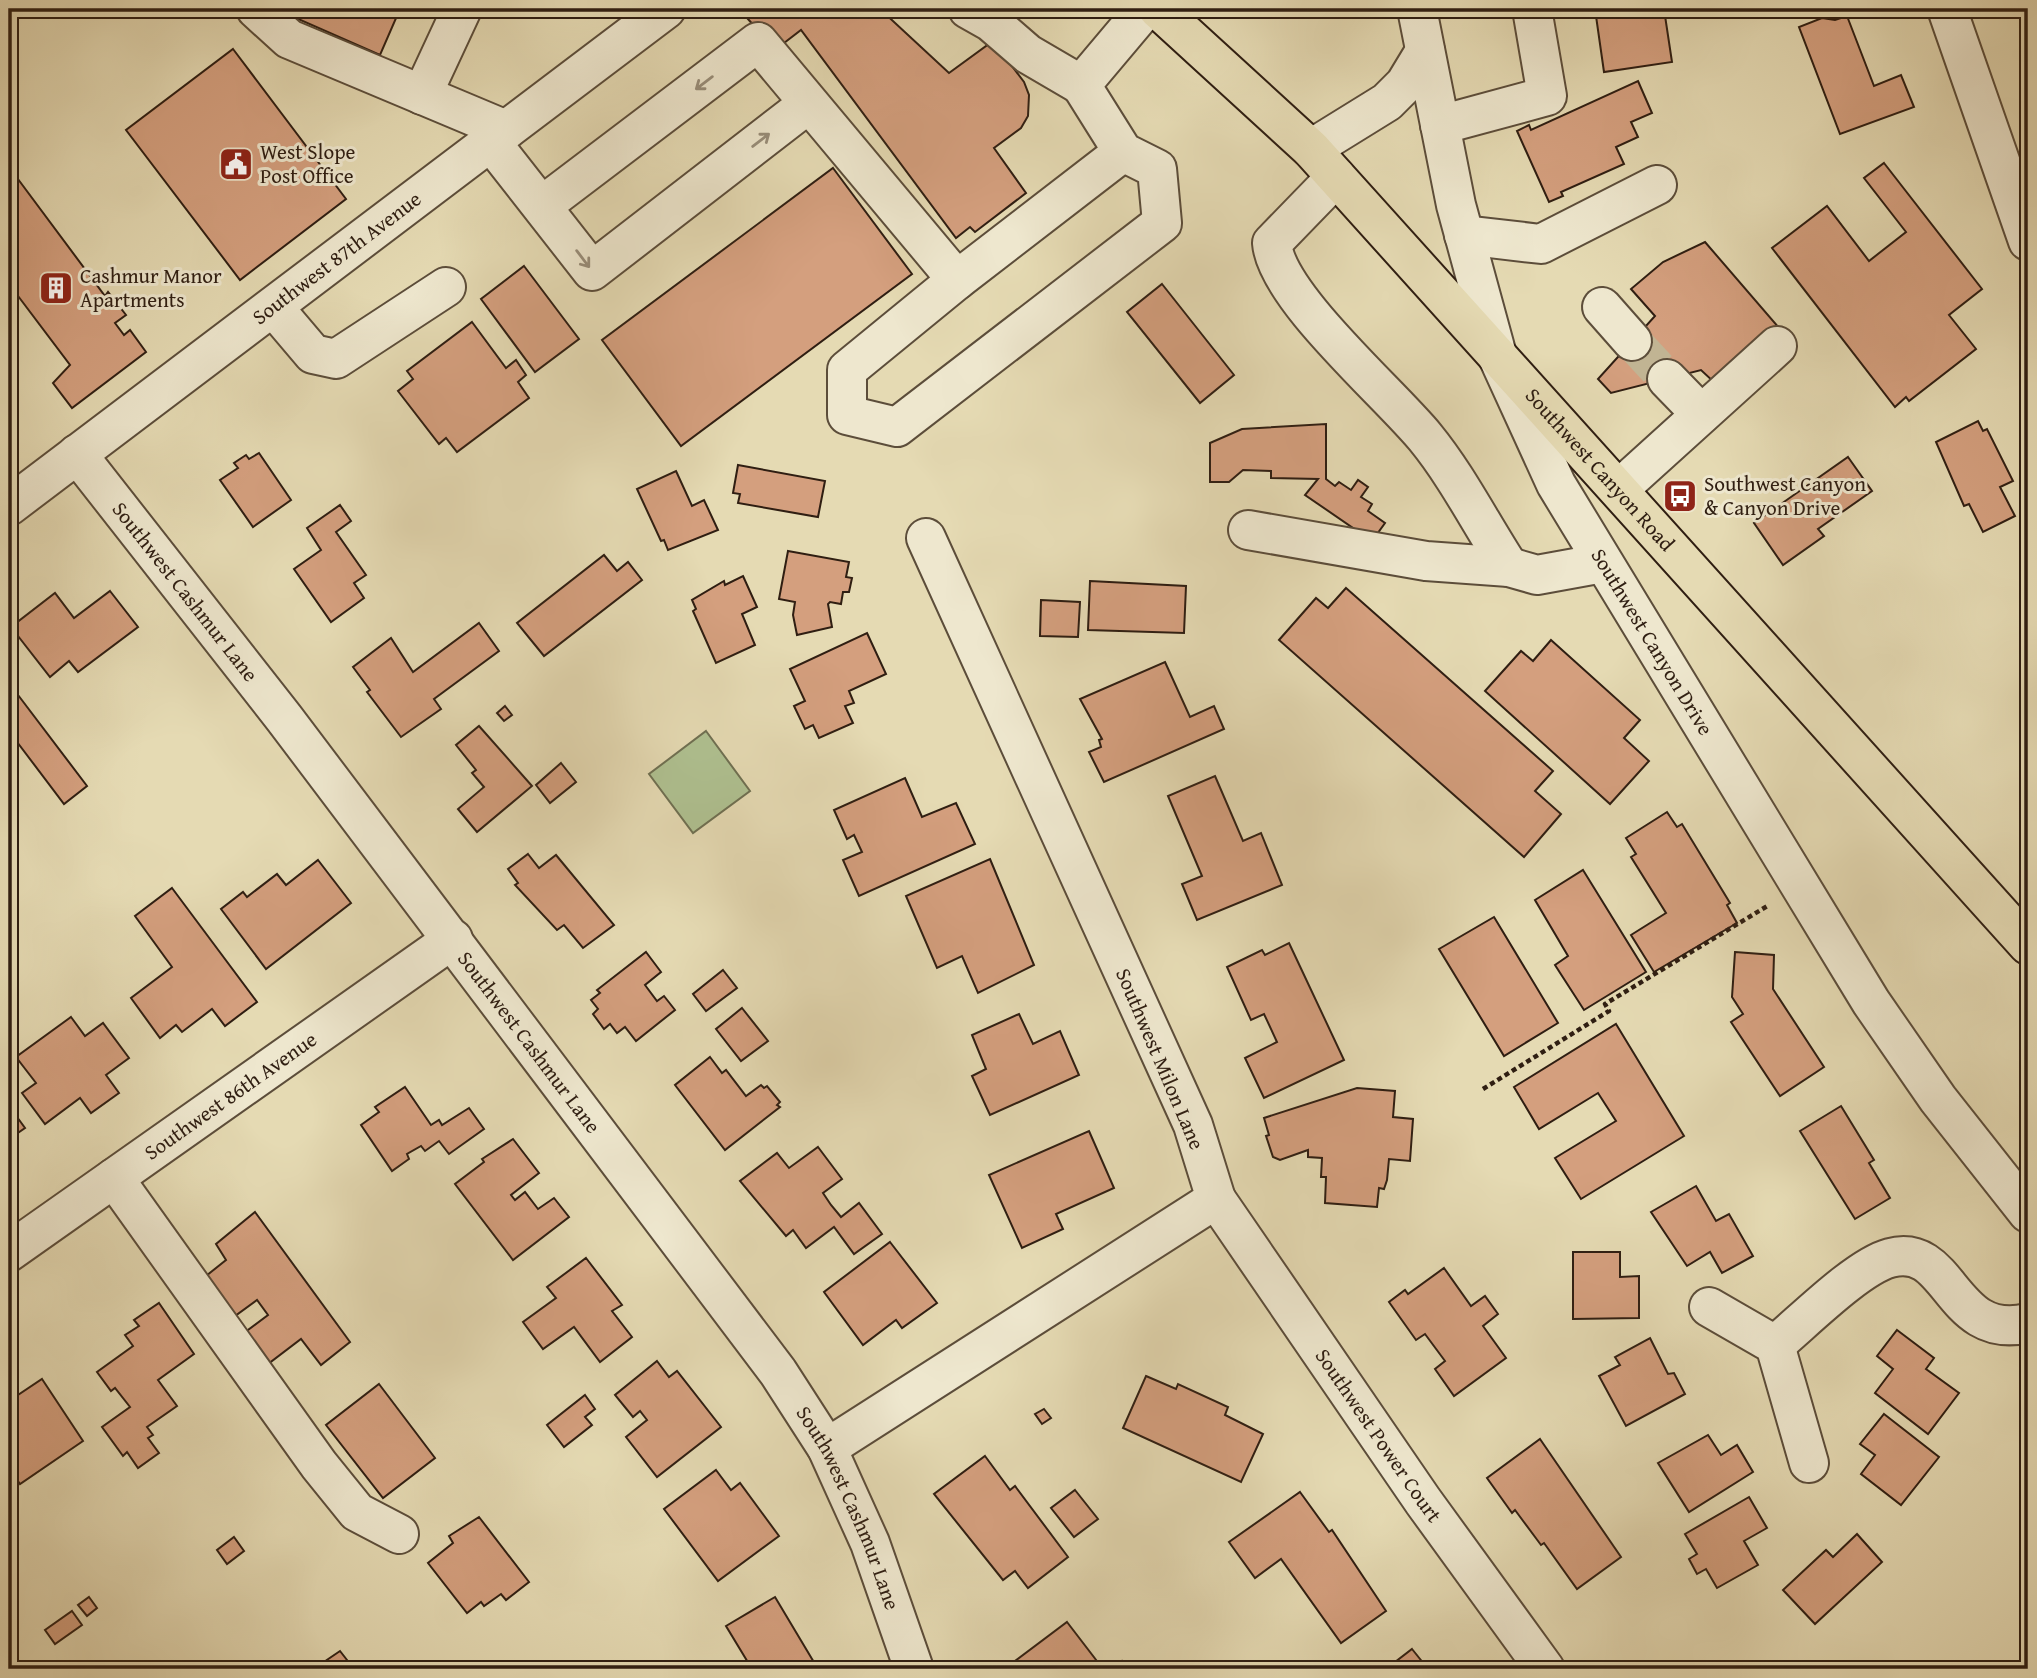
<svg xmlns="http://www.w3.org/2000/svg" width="2037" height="1678" viewBox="0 0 2037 1678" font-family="'Gentium Book Plus',serif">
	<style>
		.green { fill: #afc191; stroke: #6f7052; stroke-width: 2 }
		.building { fill: #d49f7e; stroke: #2f1e12; stroke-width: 2 }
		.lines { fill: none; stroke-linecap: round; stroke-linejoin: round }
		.minor-tunnel { stroke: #c1b493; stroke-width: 38; stroke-dasharray: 38 19; stroke-linecap: butt }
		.minor-casing { stroke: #5c4d3a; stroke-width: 42 }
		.major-casing { stroke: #2f1e12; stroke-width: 42 }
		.path { stroke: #2f1e12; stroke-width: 4.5; stroke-dasharray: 5 3.5; stroke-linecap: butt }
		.minor { stroke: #eee7ce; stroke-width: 38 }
		.major { stroke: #e5dab3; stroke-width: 38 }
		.oneway { stroke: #988d79 }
		.labels { text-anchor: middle; stroke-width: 6; stroke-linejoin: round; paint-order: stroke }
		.poi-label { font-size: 21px; fill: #2f1e12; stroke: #eee7ce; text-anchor: start }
		.street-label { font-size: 21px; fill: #2f1e12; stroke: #eee7ce }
	</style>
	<rect width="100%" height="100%" fill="#e5dab3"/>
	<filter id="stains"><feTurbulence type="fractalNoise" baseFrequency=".00286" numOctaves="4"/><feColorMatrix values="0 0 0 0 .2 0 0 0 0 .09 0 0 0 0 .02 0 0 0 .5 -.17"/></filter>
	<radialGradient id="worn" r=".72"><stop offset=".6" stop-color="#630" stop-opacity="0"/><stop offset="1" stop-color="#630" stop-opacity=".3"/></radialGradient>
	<path class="green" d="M706,731l44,60 -57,42 -44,-59z"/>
	<g class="building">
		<path d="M291,9h109l-20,46 -91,-40z"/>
		<path d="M745,9h135l69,64 44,-32 31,41 5,13 -1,21 -7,12 -27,20 32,45 -51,39 -5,-5 -14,11 -155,-208 -26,20 -34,-39z"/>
		<path d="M1595,9h69l8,53 -68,10z"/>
		<path d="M1847,16l27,70 27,-11 13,32 -74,27 -41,-107 23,-9 13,2z"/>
		<path d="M233,49l113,150 -106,81 -114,-150z"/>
		<path d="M1638,81l14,32 -21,9 7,15 -22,10 8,17 -63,28 2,4 -14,6 -32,-71 12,-6 2,5z"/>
		<path d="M1884,163l98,126 -33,26 27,34 -67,52 -3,-4 -11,10 -123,-159 55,-42 42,55 37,-29 -42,-54z"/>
		<path d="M9,167l96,129 3,-4 18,23 -11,8 9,12 6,-5 16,22 -74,56 -19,-25 17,-18 -61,-81z"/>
		<path d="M833,168l79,106 -231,172 -79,-106z"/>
		<path d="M1705,242l75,87 -64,55 -15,-14 -90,23 -13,-14 57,-63 -24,-27 32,-27z"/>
		<path d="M524,266l55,73 -44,33 -54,-73z"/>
		<path d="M1162,284l72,91 -34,28 -73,-91z"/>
		<path d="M472,322l34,46 10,-8 10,15 -8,7 11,16 -72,54 -11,-14 -7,6 -41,-53 15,-12 -6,-8z"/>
		<path d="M1978,421l5,10 4,-2 26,52 -13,6 15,29 -32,16 -14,-28 -5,2 -28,-64z"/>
		<path d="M1326,424v55l9,7 4,-4 12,8 7,-10 10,7 -7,10 11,7 -4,7 17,12 -13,18 -67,-46 13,-16 -47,-1v-7l-28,-1 -14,12h-19v-39l32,-14z"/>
		<path d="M259,453l32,47 -38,27 -33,-47 18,-12 -4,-5 12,-8 3,4z"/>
		<path d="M1848,457l24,34 -54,38 6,7 -41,29 -29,-42z"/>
		<path d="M738,465l87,16 -7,36 -80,-14 2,-9 -7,-1z"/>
		<path d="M676,471l16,35 12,-6 14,30 -50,20 -4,-10 -3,1 -24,-52z"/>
		<path d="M340,505l11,16 -15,11 30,43 -12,8 10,15 -33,24 -37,-53 27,-19 -14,-22z"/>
		<path d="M788,551l61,11 -3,15 6,1 -3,14h-6l-2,12 -11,-2 -2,2 4,23 -35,8 -4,-20 2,-13 -16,-3z"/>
		<path d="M604,555l13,16 11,-9 14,18 -98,76 -27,-33z"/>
		<path d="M743,576l14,31 -15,7 13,31 -39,18 -23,-52 3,-2 -4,-9 32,-19 1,4z"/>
		<path d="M1090,581l96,5 -2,47 -96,-3z"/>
		<path d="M1346,588l207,183 -18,20 26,23 -37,43 -245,-217 37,-42 12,10z"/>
		<path d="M110,591l28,36 -60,45 -9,-11 -19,16 -39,-50 44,-34 19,25z"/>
		<path d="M1041,600l39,2 -2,35 -38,-1z"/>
		<path d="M479,623l20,28 -65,48 7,10 -40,28 -34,-45 3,-2 -17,-23 38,-29 22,34z"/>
		<path d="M867,633l19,41 -37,17 5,12 -9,3 8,17 -34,15 -6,-13 -8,4 -11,-23 11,-5 -15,-32z"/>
		<path d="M1551,640l89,80 -16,18 25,23 -39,43 -125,-113 36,-40 12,10z"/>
		<path d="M1165,662l25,55 24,-11 10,23 -120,53 -15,-30 12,-5 -2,-7 3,-1 -22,-40z"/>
		<path d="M15,691l72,95 -23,18 -53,-70 5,-4 -7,-10v-25z"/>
		<path d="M505,706l7,9 -8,6 -7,-8z"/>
		<path d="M479,726l53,60 -55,46 -19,-23 26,-22 -12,-14 4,-3 -20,-25z"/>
		<path d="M561,763l15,19 -26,21 -14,-18z"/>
		<path d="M1215,776l28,65 18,-8 21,52 -85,35 -15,-36 20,-8 -34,-80z"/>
		<path d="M905,778l17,39 34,-14 19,41 -116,52 -16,-36 19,-8 -8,-17 -7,4 -13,-29z"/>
		<path d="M1667,812l10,15 5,-3 48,79 -3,2 10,18 -83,49 -23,-37 35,-22 -35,-56 5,-3 -10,-16z"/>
		<path d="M528,854l11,14 17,-13 58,70 -31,23 -19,-23 -7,5 -42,-45 3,-2 -10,-14z"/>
		<path d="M990,859l44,106 -56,28 -16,-37 -25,12 -31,-72z"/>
		<path d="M318,860l33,43 -85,66 -45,-60 22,-17 4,5 30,-23 9,11z"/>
		<path d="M1583,870l63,102 -62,38 -29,-45 13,-9 -33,-56z"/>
		<path d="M172,888l85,114 -32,24 -13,-17 -30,23 -6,-7 -16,13 -29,-40 41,-31 -37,-51z"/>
		<path d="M1494,917l64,106 -54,33 -65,-107z"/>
		<path d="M1289,943l55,117 -80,38 -19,-40 32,-16 -13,-28 -13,6 -24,-53 35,-17 3,5z"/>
		<path d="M646,952l15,20 -16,13 12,16 7,-5 11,14 -39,31 -11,-14 -8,6 -7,-9 -6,5 -11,-15 5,-5 -7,-9 9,-7 -3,-3z"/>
		<path d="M1735,952l39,3 -1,34 51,78 -44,29 -49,-74 12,-8 -11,-17z"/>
		<path d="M723,970l14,18 -31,23 -13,-17z"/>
		<path d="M742,1008l26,33 -27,20 -25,-32z"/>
		<path d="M1019,1014l14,30 27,-13 19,44 -89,40 -18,-39 14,-7 -14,-34z"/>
		<path d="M71,1017l14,19 18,-13 26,35 -23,17 13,18 -28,20 -11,-15 -35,26 -23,-31 14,-10 -20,-26z"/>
		<path d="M1616,1024l68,112 -103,63 -26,-41 61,-37 -18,-28 -59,36 -25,-42z"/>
		<path d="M710,1057l12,16 4,-3 20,26 15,-11 3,3 3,-2 13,16 -3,3 3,2 -55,43 -50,-65z"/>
		<path d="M405,1087l26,38 8,-5 3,5 27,-17 15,21 -35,25 -10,-13 -14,10 -4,-5 -14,8 2,5 -17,12 -31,-46 18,-13 -4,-5z"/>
		<path d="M1357,1088l38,3 -2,26 20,2 -3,42 -21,-2 -2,21 -3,9 -5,-1 -2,19 -52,-4 1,-26h-5l1,-19 -14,-1v-7l-28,10 -7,-3 -7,-21 3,-1 -5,-17z"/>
		<path d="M9,1106l16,22 -16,11z"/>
		<path d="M1841,1106l33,54 -5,3 21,35 -35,21 -55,-88z"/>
		<path d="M1089,1131l25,57 -58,26 7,15 -41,19 -33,-73z"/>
		<path d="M513,1139l26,34 -28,22 4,5 10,-8 13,17 16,-11 15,19 -56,43 -58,-76 29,-22 -2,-3z"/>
		<path d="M818,1147l24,32 -19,14 8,12 10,12 18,-14 23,31 -28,20 -20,-27 -28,21 -13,-18 -7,6 -46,-55 37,-28 12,15z"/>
		<path d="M1696,1186l20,35 13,-7 24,42 -31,17 -12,-21 -23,14 -36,-54z"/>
		<path d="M255,1212l95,130 -29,23 -20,-26 -33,25 -24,-31 24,-18 -11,-15 -22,16 -29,-40 20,-16 -10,-16z"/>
		<path d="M890,1242l47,61 -35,25 -6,-8 -33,25 -39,-53z"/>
		<path d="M1573,1252h47v25l19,-1v42l-66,1z"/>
		<path d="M586,1258l36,47 -10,6 20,26 -32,25 -26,-35 -31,22 -20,-27 33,-24 -9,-11z"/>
		<path d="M1444,1268l27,38 14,-10 13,18 -15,12 23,32 -52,38 -19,-27 10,-8 -20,-27 -9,6 -27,-38 16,-12 3,4z"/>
		<path d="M159,1303l35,51 -36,26 19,26 -30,21 6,8 -5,3 11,15 -21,15 -11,-16 -4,4 -21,-29 28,-20 -15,-19 -4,3 -14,-19 36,-26 -8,-11 14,-9 -5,-6z"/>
		<path d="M1897,1330l37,28 -8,11 33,24 -31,41 -53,-41 18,-24 -16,-13z"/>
		<path d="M1650,1338l18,36 6,-1 11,21 -59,32 -27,-50 21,-11 -5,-8z"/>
		<path d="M657,1361l12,16 8,-6 44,56 -64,50 -31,-40 21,-17 -7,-9 -7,6 -18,-22z"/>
		<path d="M1146,1376l30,13 2,-5 50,23 -3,8 38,19 -22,48 -118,-54z"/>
		<path d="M42,1379l41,62 -63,43 -11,-16v-67z"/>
		<path d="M379,1384l56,74 -52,40 -57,-73z"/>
		<path d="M585,1395l10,14 -10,8 7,8 -28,22 -17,-22z"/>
		<path d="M1044,1409l7,9 -9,6 -7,-10z"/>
		<path d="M1884,1414l55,43 -38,48 -40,-31 14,-19 -15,-11z"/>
		<path d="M1708,1435l13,20 16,-10 16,27 -64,40 -31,-49z"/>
		<path d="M1540,1439l81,118 -44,32 -33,-46 -3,2 -26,-35 -3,3 -25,-35z"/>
		<path d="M985,1456l25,34 5,-4 53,71 -40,31 -13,-17 -12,9 -69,-86z"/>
		<path d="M716,1470l15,20 9,-7 39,53 -61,45 -54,-72z"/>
		<path d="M1075,1490l23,29 -24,18 -23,-29z"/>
		<path d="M1300,1492l29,40 3,-2 54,81 -45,32 -60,-84 -26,19 -26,-36z"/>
		<path d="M1749,1497l18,31 -23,13 14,24 -41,23 -11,-19 -9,5 -8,-15 8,-5 -12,-20z"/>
		<path d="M479,1517l50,65 -23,18 -5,-6 -17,12 -3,-4 -14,11 -39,-50 25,-20 -4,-7z"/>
		<path d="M1857,1534l25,28 -67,62 -32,-34 43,-40 7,7z"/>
		<path d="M234,1537l10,14 -17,13 -10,-14z"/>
		<path d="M89,1597l8,11 -10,8 -9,-11z"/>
		<path d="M775,1597l43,72h-66l-26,-43z"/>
		<path d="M72,1611l10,14 -27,19 -10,-14z"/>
		<path d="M1067,1622l36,47h-81l-7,-8z"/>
		<path d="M1412,1649l16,20h-42z"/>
		<path d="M340,1651l14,18h-29l-4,-5z"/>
		<path d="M1122,1661l6,8h-17z"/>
	</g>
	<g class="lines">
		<path class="minor-tunnel" d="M1632,341l35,38"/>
		<g class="minor-casing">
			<g id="minor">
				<path d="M256,9l33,30 217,91"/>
				<path d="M968,9l23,13 37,32 53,31"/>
				<path id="s1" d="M1417,9l39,196 41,150 59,129 315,518 67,97 90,114"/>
				<path d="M1947,9l81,232"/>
				<path d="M422,95l40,-86"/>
				<path d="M1440,125l107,-29 -15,-87"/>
				<path d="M491,142l101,129 216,-167"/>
				<path d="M1311,149l76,-47 18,-18 20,-33"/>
				<path d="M1336,177l-64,66c4,53 116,149 153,194 32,39 56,87 84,130"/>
				<path d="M543,205l215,-163 199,238 166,-128"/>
				<path d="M1464,235l77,9 116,-59"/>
				<path d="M957,280l-110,90v45l50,12 265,-204 -5,-54 -34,-17 -42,-67 64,-76"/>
				<path d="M1602,307l30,34"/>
				<path d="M274,308l39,46 23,5 110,-72"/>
				<path d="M1667,379l34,35"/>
				<path id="s2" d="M77,454l207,264 494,654 49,76 43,95 44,126"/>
				<path d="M1619,489l158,-143"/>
				<path id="s3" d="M9,506l657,-497"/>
				<path d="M1248,530l178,31 83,6 28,8 66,-12"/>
				<path d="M114,1178l205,287 38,47 42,22"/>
				<path id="s4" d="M1216,1199l207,302 122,168"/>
				<path id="s5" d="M9,1252l444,-313"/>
				<path d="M1709,1307l66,38 34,118"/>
				<path d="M1775,1345c28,-23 82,-78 115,-87 62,-17 59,84 138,65"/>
				<path d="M827,1448l389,-249 -23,-74 -267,-587"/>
			</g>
		</g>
		<g class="major-casing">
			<g id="major">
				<path id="s6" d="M1158,9l153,140 717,796"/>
			</g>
		</g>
		<path class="path" d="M1483,1089l126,-78 -4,-7 164,-99"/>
		<use href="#minor" class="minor"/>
		<use href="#major" class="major"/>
	</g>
	<defs><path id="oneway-shaft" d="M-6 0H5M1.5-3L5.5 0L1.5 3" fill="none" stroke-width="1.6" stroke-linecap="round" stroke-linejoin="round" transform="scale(1.75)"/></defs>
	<g class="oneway">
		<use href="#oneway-shaft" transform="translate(704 83) rotate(143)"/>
		<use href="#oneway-shaft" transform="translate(761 140) rotate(-38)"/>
		<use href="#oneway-shaft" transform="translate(583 259) rotate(53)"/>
	</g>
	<defs>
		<g id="civic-square" transform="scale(1.75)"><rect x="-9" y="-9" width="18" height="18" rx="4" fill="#8f2418" stroke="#eee7ce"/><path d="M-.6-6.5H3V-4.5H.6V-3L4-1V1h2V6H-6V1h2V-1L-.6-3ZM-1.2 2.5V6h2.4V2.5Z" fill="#fff"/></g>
		<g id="building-square" transform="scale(1.75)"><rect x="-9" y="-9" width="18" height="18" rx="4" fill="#8f2418" stroke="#eee7ce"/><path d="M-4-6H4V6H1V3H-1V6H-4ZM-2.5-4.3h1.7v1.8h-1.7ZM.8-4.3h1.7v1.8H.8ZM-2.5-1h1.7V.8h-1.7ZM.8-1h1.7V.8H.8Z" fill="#fff"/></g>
		<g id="bus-square" transform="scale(1.75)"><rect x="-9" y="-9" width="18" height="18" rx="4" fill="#8f2418" stroke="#eee7ce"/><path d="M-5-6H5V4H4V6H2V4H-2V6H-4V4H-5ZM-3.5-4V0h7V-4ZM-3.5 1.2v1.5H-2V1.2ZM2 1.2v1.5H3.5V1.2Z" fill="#fff"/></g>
	</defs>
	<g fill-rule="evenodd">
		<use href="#civic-square" x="236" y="164"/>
		<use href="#building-square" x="56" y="288"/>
		<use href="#bus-square" x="1680" y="496"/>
	</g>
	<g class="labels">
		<g class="poi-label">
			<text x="260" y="159">West Slope<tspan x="260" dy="24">Post Office</tspan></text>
			<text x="80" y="283">Cashmur Manor<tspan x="80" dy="24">Apartments</tspan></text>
			<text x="1704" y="491">Southwest Canyon<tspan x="1704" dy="24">&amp; Canyon Drive</tspan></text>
		</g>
		<g class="street-label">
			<text dy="7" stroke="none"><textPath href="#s3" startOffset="411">Southwest 87th Avenue</textPath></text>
			<text dy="7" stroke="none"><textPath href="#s6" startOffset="639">Southwest Canyon Road</textPath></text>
			<text dy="7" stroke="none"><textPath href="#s2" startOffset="175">Southwest Cashmur Lane</textPath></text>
			<text dy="7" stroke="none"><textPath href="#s1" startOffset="682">Southwest Canyon Drive</textPath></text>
			<text dy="7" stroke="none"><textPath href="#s2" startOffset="742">Southwest Cashmur Lane</textPath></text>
			<text transform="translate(1160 1059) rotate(67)" y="7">Southwest Milon Lane</text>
			<text dy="7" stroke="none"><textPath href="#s5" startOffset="271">Southwest 86th Avenue</textPath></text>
			<text dy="7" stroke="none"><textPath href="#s4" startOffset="287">Southwest Power Court</textPath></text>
			<text dy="7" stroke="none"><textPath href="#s2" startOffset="1309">Southwest Cashmur Lane</textPath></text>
		</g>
	</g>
	<rect width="2037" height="1678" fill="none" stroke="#e5dab3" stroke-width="35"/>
	<rect x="10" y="10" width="2016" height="1657" fill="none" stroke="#2f1e12" stroke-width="3.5"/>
	<rect x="18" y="18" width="2002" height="1643" fill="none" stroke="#2f1e12" stroke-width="2"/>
	<rect width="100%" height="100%" filter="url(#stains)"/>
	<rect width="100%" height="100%" fill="url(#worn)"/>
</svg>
